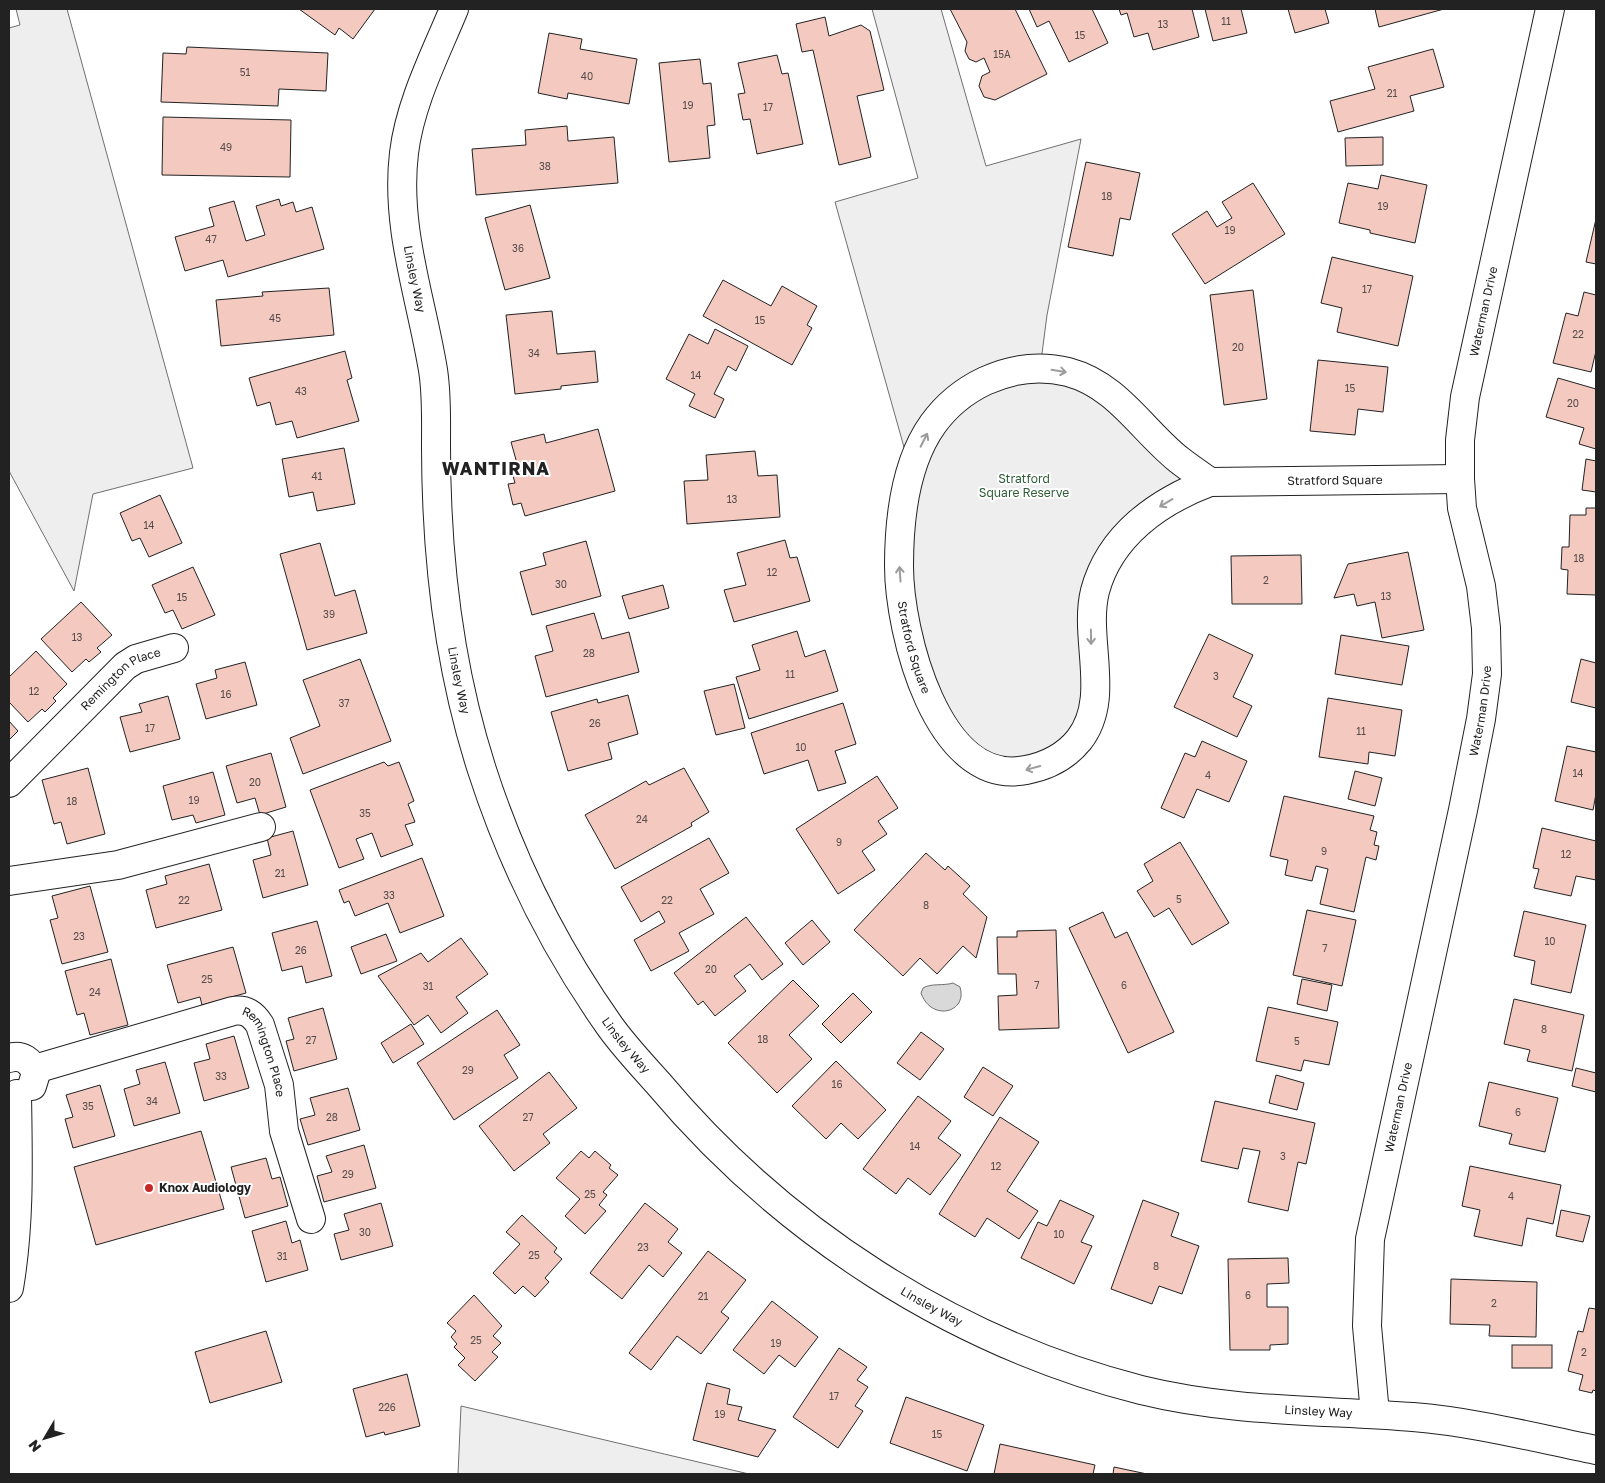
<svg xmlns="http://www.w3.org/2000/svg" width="1605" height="1483" viewBox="0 0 1605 1483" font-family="'Golos Text',sans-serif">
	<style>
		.green { fill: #eee; stroke: #6f6f6f }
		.water { fill: #d9d9d9; stroke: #6f6f6f }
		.building { fill: #f3c9c0; stroke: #222 }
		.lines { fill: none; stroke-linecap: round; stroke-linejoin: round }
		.minor-casing { stroke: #222; stroke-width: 30 }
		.minor { stroke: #fff; stroke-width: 28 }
		.oneway { stroke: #9c9c9c }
		.poi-dot { fill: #c62828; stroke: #fff; stroke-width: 2 }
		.labels { text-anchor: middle; stroke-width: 4; stroke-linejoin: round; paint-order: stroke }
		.number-label { font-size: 10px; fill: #564c4a }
		.street-label { font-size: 12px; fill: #222; stroke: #fff }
		.park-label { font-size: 12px; fill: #2f5e38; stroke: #fff }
		.poi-label { font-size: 12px; font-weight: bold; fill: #222; stroke: #fff; text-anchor: start }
		.district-label { font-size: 18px; font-weight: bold; letter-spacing: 1px; fill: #222; stroke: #fff }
	</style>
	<rect width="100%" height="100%" fill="#fff"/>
	<g class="green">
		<path d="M16,9h51l126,459 -100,26 -19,97 -65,-120v-443l11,-3z"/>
		<path d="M872,9h69l45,157 95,-27 -34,176 -7,54 28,3 142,110 -98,70 -17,121 -33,83 -83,7 -69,-119 1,-172 -76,-270 83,-24z"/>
		<path d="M461,1406l288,68h-291z"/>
	</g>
	<path class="water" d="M953,983l7,4c8,26 -29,35 -39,6l2,-5c8,-5 21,-2 30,-5z"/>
	<g class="building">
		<path d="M299,9h76l-22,30 -14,-11 -4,7z"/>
		<path d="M950,9h65l32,65 -52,26 -11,-3 -5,-11 3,-10 8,-4 -6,-14 -8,4 -7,-3 -4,-8 2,-9z"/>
		<path d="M1029,9h63l16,34 -39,19 -20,-41 -12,6z"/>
		<path d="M1119,9h73l7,28 -46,13 -5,-17 -14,4 -7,-24 -6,2z"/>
		<path d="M1205,9h36l6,24 -34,8z"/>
		<path d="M1288,9h37l4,14 -34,10z"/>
		<path d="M1375,9h69l-65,18z"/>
		<path d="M825,17l4,19 32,-11 9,6 14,59 -27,6 14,61 -32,8 -26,-115 -11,2 -6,-28z"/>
		<path d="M549,33l33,6 -2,10 57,10 -8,45 -61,-11 -1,6 -29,-6z"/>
		<path d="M187,47l141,6 -2,38 -47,-2 -1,17 -117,-4 2,-49 23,1z"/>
		<path d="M1433,49l11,38 -34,9 4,15 -76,21 -8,-31 45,-12 -7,-22z"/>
		<path d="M777,55l5,19 6,-1 15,71 -46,10 -7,-35 -7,1 -5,-26 7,-1 -7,-30z"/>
		<path d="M700,59l3,25 8,-1 4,42 -8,1 3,32 -41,4 -10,-99z"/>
		<path d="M163,117l128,3 -1,57 -128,-2z"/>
		<path d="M567,126l1,15 46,-4 4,46 -142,12 -4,-46 54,-4 -1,-15z"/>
		<path d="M1383,137v28l-37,1 -1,-28z"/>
		<path d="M1086,162l54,11 -10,47 -10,-2 -7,38 -45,-9z"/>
		<path d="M1381,175l46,10 -12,58 -45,-10v-3l-31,-7 9,-40 30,6z"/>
		<path d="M1253,183l32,51 -80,50 -33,-50 35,-23 10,16 15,-9 -10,-16z"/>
		<path d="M279,199l2,7 12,-4 3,10 16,-5 12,42 -96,28 -5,-17 -38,11 -10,-34 39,-11 -5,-18 25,-7 12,40 19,-6 -9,-29z"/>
		<path d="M530,205l20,73 -45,12 -20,-72z"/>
		<path d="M1596,219v45l-10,-2z"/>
		<path d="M1332,257l81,19 -15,70 -61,-14 5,-24 -21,-5z"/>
		<path d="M723,280l48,26 11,-20 35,20 -10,19 5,3 -20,37 -89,-49z"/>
		<path d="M329,288l5,47 -113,11 -5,-46 47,-4 -1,-4z"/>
		<path d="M1253,290l14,109 -43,6 -14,-110z"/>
		<path d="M1584,292l12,3v56l-5,21 -38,-9 13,-50 12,3z"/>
		<path d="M552,311l5,43 38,-3 3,31 -37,4v3l-46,5 -9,-79z"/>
		<path d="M715,329l33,17 -12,25 -8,-5 -14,28 10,5 -9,19 -26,-12 6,-12 -29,-15 23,-45 19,10z"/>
		<path d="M345,351l7,27 -5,2 12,41 -62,17 -5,-17 -16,4 -6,-23 -13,4 -8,-28z"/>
		<path d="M1318,360l70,7 -5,45 -25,-3 -3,26 -45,-4z"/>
		<path d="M1558,378l38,11v60l-17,-5 5,-16 -38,-11z"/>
		<path d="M598,429l17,62 -90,25 -4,-13 -8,2 -5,-21 7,-1 -4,-14 7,-2 -7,-25 33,-8 2,9z"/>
		<path d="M344,448l11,56 -38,7 -4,-19 -24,5 -7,-38z"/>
		<path d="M755,451l3,25 19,-1 3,42 -93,7 -3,-43 24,-1 -2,-25z"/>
		<path d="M1586,459l10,2v31l-14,-2z"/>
		<path d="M160,495l22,48 -33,14 -9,-19 -8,3 -12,-28z"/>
		<path d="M1586,508h10v87l-29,-1 1,-24 -7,-1 1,-22h7l1,-32h16z"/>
		<path d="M785,540l5,18 7,-1 13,44 -76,21 -10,-32 22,-5 -9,-32z"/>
		<path d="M586,541l15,55 -69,19 -12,-43 26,-7 -3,-12z"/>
		<path d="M320,543l15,53 20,-6 12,43 -60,17 -27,-96z"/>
		<path d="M1408,552l16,78 -42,8 -7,-36 -18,4 -3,-12 -20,4 14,-34z"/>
		<path d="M1301,555l1,49h-70l-1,-48z"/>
		<path d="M193,567l22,48 -33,14 -9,-19 -8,3 -13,-28z"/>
		<path d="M663,585l6,23 -40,11 -7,-23z"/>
		<path d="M81,602l31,33 -15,13 4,4 -12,10 -3,-3 -14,13 -31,-33z"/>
		<path d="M594,613l8,26 27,-7 10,40 -93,25 -11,-41 18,-5 -7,-25z"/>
		<path d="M797,631l8,26 20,-7 13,41 -89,28 -13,-42 24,-7 -8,-25z"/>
		<path d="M1209,634l44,21 -20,42 19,9 -15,31 -63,-30z"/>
		<path d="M1341,635l68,11 -7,39 -67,-11z"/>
		<path d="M36,651l31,33 -14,14 3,3 -11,11 -3,-3 -14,13 -19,-20v-25z"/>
		<path d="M360,659l31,82 -88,33 -13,-36 30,-12 -17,-46z"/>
		<path d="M1581,659l15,4v45l-25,-6z"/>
		<path d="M245,662l12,43 -51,14 -10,-35 21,-6 -2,-8z"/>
		<path d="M734,684l11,44 -29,7 -12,-44z"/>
		<path d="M628,695l10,39 -30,9 4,16 -44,12 -17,-59 46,-13 1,4z"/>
		<path d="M168,696l12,43 -50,13 -10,-35 22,-5 -3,-8z"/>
		<path d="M1328,698l74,12 -7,46 -26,-4 -1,12 -49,-7z"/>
		<path d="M843,703l13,41 -21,7 11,32 -28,8 -10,-31 -44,14 -13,-41z"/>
		<path d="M9,721l9,10 -9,9z"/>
		<path d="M1202,741l45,20 -18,41 -32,-13 -13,29 -23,-10 24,-55 10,4z"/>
		<path d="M1567,746l29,6v42l-3,16 -38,-9z"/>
		<path d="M271,753l15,54 -26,8 -5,-17 -18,5 -11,-37z"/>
		<path d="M384,762l4,4 11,-4 15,39 -6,3 7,18 -10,3 8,20 -32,12 -9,-24 -16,6 8,20 -25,9 -29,-78z"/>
		<path d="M88,768l17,66 -38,10 -6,-22 -7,2 -12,-44z"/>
		<path d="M684,768l25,44 -18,11 1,3 -77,43 -30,-54 61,-34 3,4z"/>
		<path d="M1355,771l27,7 -7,28 -27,-7z"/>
		<path d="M213,772l12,43 -29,8 -3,-8 -21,5 -9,-34z"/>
		<path d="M877,776l21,32 -20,13 9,13 -25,17 13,19 -37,24 -42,-65z"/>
		<path d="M1284,796l90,20 -4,14 7,2 -3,13 5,1 -3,14 -10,-3 -12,55 -34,-8 8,-35 -12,-3 -4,15 -27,-6 3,-15 -18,-4z"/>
		<path d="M1542,828l54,13v39l-20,-4 -5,20 -37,-8 5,-19 -6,-1z"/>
		<path d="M293,831l15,54 -45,13 -10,-38 18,-5 -4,-17z"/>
		<path d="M709,838l20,35 -29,16 14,25 -35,19 10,18 -38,20 -17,-31 31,-18 -6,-11 -18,11 -20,-35z"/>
		<path d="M1180,842l49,81 -37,22 -23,-37 -15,9 -17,-26 16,-10 -9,-17z"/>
		<path d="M926,853l19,17 3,-4 22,20 -7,8 24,23 -11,41 -13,-12 -26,28 -17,-16 -17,18 -49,-46z"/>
		<path d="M422,858l22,58 -44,17 -12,-30 -33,13 -6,-15 -5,2 -5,-13z"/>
		<path d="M209,864l13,46 -66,18 -10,-38 21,-6 -2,-8z"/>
		<path d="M90,886l18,66 -46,12 -12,-44 8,-2 -6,-22z"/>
		<path d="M1307,910l49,10 -14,66 -49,-11z"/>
		<path d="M1524,911l62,14 -15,68 -40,-9 4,-23 -21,-5z"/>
		<path d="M1103,912l12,26 12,-6 47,100 -46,21 -59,-125z"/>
		<path d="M746,917l37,47 -21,16 -12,-16 -16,12 12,15 -31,25 -12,-15 -5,4 -24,-32z"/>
		<path d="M812,920l18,22 -27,23 -18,-22z"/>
		<path d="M317,921l15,55 -26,7 -4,-17 -20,5 -10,-38z"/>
		<path d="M1056,930l3,98 -60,2 -1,-34 19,-1 -1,-21h-18l-1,-37h20v-6z"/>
		<path d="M386,934l11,27 -36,13 -10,-27z"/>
		<path d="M461,938l27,36 -32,23 12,16 -27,20 -13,-18 -14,10 -36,-49 43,-23 7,9z"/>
		<path d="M233,947l13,46 -44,12 -2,-8 -22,6 -11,-38z"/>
		<path d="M111,959l17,66 -38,10 -6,-22 -7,2 -12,-44z"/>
		<path d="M1302,979l30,6 -5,26 -30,-7z"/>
		<path d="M793,980l26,26 -30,29 23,24 -35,34 -49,-50z"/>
		<path d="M853,993l19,19 -31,31 -19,-19z"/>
		<path d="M1514,999l70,16 -12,56 -45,-10 3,-11 -26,-6z"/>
		<path d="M1268,1007l70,15 -9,43 -25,-5 -3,11 -45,-10z"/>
		<path d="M323,1008l14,51 -43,12 -8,-30 8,-2 -6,-21z"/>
		<path d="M497,1010l23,35 -16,10 14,23 -64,42 -37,-57z"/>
		<path d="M411,1024l13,20 -31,19 -12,-20z"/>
		<path d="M921,1032l23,17 -24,31 -23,-17z"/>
		<path d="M234,1036l15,52 -45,13 -10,-38 16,-4 -4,-15z"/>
		<path d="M836,1061l50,49 -28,29 -17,-16 -15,16 -34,-33z"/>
		<path d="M165,1062l15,51 -46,13 -10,-37 16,-5 -4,-14z"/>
		<path d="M983,1067l30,19 -20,30 -29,-19z"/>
		<path d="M1576,1068l20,5v19l-24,-6z"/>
		<path d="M549,1072l28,36 -34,26 7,9 -36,28 -35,-45z"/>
		<path d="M1276,1075l28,8 -7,27 -28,-7z"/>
		<path d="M1489,1082l69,16 -13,54 -36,-8 3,-10 -33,-8z"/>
		<path d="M100,1085l15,51 -42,12 -8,-29 8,-2 -7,-22z"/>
		<path d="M348,1088l12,42 -52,15 -8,-26 15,-4 -5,-17z"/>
		<path d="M918,1096l33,25 -13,17 23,17 -31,40 -22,-17 -12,16 -33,-25z"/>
		<path d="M1215,1101l100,22 -9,41 -8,-2 -10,49 -40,-9 12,-51 -17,-3 -5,21 -37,-8z"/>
		<path d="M1000,1117l39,25 -32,49 31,20 -19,28 -32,-21 -12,19 -36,-23z"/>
		<path d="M201,1131l23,78 -128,36 -22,-78z"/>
		<path d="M364,1145l12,43 -52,14 -7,-26 15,-4 -6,-16z"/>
		<path d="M581,1151l8,7 6,-7 16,14 -2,3 9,7 -15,17 4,3 -8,10 7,6 -21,23 -20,-18 15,-17 -24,-21z"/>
		<path d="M266,1158l6,21 8,-2 8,29 -43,12 -14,-51z"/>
		<path d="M1470,1166l91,19 -8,39 -26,-6 -5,28 -48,-10 6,-26 -18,-4z"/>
		<path d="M1060,1200l34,16 -13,26 11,4 -18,38 -53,-26 17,-36 9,4z"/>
		<path d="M1143,1200l36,13 -8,23 28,10 -17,48 -23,-8 -7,18 -41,-15z"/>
		<path d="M381,1203l12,43 -52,14 -7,-26 15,-4 -5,-16z"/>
		<path d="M645,1203l33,26 -10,13 14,11 -19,24 -14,-12 -27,34 -32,-26z"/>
		<path d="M1561,1210l29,6 -7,26 -27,-6z"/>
		<path d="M522,1215l35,33 -3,4 8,7 -17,19 4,4 -14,15 -12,-11 -8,8 -22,-21 27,-29 -14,-12z"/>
		<path d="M286,1221l6,22 8,-3 8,30 -42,12 -14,-51z"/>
		<path d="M708,1251l38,29 -25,32 8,6 -28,36 -24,-18 -26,34 -22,-17z"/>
		<path d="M1288,1258l1,25 -22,1v23h21v37l-18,1v5h-40l-2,-91z"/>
		<path d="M1451,1279l86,3 -1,55 -47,-1 1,-11 -40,-1z"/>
		<path d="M474,1295l28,31 -9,10 8,7 -9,9 6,5 -23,24 -17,-16 7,-7 -11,-11 3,-3 -6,-7 5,-6 -9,-8z"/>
		<path d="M772,1301l46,36 -23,30 -16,-12 -15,19 -31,-24z"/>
		<path d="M1589,1308l7,1v82l-3,-1 -1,3 -13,-3 4,-15 -15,-4 10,-40 5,1z"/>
		<path d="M266,1331l16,51 -72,21 -15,-51z"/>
		<rect x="1512" y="1345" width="40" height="23"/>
		<path d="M839,1348l28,19 -10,13 11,7 -13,19 8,5 -25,37 -45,-31z"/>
		<path d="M407,1374l13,52 -35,9 -1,-3 -18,5 -13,-48z"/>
		<path d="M707,1383l23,6 -3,15 15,3 -4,13 38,10 -18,27 -65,-17z"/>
		<path d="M906,1397l78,28 -17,46 -77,-28z"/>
		<path d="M1000,1444l95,21 -2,9h-99z"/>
		<path d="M1114,1467l33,7h-34z"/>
	</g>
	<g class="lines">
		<g class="minor-casing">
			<g id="minor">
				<path id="s1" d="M454,9c-19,46 -44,94 -50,144 -9,75 17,144 29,217 4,25 3,51 3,76 0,110 12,219 46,324 29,90 72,177 127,255 14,20 32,39 49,58 124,148 295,259 483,307 89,22 181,20 272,27 62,5 123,21 183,33"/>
				<path id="s2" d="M1210,482c-10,-7 -22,-15 -32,-23 -37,-30 -61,-74 -110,-87 -28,-7 -57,-3 -83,9 -21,10 -39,25 -52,43 -28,39 -34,96 -34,142 0,65 38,222 127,204 21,-4 40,-14 53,-30 33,-42 4,-101 16,-149 15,-56 64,-90 115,-109l250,-3"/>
				<path id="s3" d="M9,783l116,-117 11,-7 38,-11"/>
				<path d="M9,881l109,-16 143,-38"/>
				<path d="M9,1058c13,-4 22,3 27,15l-4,13"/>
				<path id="s4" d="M35,1069l198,-58c13,-2 20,3 27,14l19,60 5,46 27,88"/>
				<path d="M9,1288c11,-65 9,-128 8,-194"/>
				<path id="s5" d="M1375,1414l-8,-88 3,-87 93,-429 18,-91 6,-45 -1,-46 -5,-42 -19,-78 -2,-29v-39l5,-43 85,-388"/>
			</g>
		</g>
		<use href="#minor" class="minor"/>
	</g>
	<defs><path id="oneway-shaft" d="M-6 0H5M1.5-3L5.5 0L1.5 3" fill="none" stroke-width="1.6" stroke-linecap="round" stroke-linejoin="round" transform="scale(1.25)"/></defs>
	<g class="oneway">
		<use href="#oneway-shaft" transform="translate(1059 371) rotate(9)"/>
		<use href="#oneway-shaft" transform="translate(924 440) rotate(-63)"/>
		<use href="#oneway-shaft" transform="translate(1166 503) rotate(149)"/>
		<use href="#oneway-shaft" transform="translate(900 574) rotate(-94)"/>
		<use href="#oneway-shaft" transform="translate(1091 637) rotate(89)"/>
		<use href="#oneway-shaft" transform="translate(1033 768) rotate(165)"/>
	</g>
	<circle class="poi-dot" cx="149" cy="1188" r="5"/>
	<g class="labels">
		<g class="number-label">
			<text x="1226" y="25">11</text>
			<text x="1163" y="28">13</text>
			<text x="1080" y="39">15</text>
			<text x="1002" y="58">15A</text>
			<text x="245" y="76">51</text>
			<text x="587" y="80">40</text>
			<text x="1392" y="97">21</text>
			<text x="688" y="109">19</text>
			<text x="768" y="111">17</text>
			<text x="226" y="151">49</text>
			<text x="545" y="170">38</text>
			<text x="1107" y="200">18</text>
			<text x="1383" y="210">19</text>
			<text x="1230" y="234">19</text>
			<text x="211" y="243">47</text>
			<text x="518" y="252">36</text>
			<text x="1367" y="293">17</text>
			<text x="275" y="322">45</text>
			<text x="760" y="324">15</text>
			<text x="1578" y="338">22</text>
			<text x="1238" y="351">20</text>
			<text x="534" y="357">34</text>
			<text x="696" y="379">14</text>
			<text x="1350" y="392">15</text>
			<text x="301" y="395">43</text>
			<text x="1573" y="407">20</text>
			<text x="317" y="480">41</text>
			<text x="732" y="503">13</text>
			<text x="149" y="529">14</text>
			<text x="1579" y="562">18</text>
			<text x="772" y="576">12</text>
			<text x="1266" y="584">2</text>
			<text x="561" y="588">30</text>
			<text x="1386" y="600">13</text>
			<text x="182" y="601">15</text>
			<text x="329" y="618">39</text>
			<text x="77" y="641">13</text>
			<text x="589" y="657">28</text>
			<text x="790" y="678">11</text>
			<text x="1216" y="680">3</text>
			<text x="34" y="695">12</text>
			<text x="226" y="698">16</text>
			<text x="344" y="707">37</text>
			<text x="595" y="727">26</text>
			<text x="150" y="732">17</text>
			<text x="1361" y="735">11</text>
			<text x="801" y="751">10</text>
			<text x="1578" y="777">14</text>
			<text x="1208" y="779">4</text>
			<text x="255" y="786">20</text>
			<text x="194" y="804">19</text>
			<text x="72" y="805">18</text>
			<text x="365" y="817">35</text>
			<text x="642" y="823">24</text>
			<text x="839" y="846">9</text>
			<text x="1324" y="855">9</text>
			<text x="1566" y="858">12</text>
			<text x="280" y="877">21</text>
			<text x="389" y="899">33</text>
			<text x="1179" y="903">5</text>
			<text x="184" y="904">22</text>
			<text x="667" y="904">22</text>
			<text x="926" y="909">8</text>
			<text x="79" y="940">23</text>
			<text x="1550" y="945">10</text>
			<text x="1325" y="952">7</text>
			<text x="301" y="954">26</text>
			<text x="711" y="973">20</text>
			<text x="207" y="983">25</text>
			<text x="1037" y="989">7</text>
			<text x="1124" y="989">6</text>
			<text x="428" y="990">31</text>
			<text x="95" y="996">24</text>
			<text x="1544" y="1033">8</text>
			<text x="763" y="1043">18</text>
			<text x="311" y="1044">27</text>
			<text x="1297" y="1045">5</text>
			<text x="468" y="1074">29</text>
			<text x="221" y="1080">33</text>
			<text x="837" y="1088">16</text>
			<text x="152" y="1105">34</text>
			<text x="88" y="1110">35</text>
			<text x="1518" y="1116">6</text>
			<text x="332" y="1121">28</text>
			<text x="528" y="1121">27</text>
			<text x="915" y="1150">14</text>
			<text x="1283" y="1160">3</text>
			<text x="996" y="1170">12</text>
			<text x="348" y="1178">29</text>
			<text x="590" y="1198">25</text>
			<text x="1511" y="1200">4</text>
			<text x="365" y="1236">30</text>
			<text x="1059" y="1238">10</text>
			<text x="643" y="1251">23</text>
			<text x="534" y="1259">25</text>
			<text x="282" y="1260">31</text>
			<text x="1156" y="1270">8</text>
			<text x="1248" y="1299">6</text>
			<text x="703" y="1300">21</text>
			<text x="1494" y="1307">2</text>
			<text x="476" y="1344">25</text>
			<text x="776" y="1347">19</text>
			<text x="1584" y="1356">2</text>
			<text x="834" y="1400">17</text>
			<text x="387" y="1411">226</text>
			<text x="720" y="1418">19</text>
			<text x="937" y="1438">15</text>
		</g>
		<g class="street-label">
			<text dy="4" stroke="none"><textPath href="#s1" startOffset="280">Linsley Way</textPath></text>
			<text dy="4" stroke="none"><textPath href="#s5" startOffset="1120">Waterman Drive</textPath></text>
			<text dy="4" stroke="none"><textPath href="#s2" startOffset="1255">Stratford Square</textPath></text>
			<text dy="4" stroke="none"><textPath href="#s2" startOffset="566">Stratford Square</textPath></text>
			<text dy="4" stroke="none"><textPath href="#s3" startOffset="154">Remington Place</textPath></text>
			<text dy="4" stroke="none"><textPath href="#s1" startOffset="685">Linsley Way</textPath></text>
			<text dy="4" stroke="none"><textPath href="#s5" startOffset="715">Waterman Drive</textPath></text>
			<text dy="4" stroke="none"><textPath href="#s1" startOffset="1090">Linsley Way</textPath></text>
			<text dy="4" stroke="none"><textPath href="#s4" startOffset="265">Remington Place</textPath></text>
			<text dy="4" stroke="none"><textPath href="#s5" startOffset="310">Waterman Drive</textPath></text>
			<text dy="4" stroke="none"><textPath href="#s1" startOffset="1495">Linsley Way</textPath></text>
			<text dy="4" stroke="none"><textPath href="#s1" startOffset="1900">Linsley Way</textPath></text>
		</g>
		<g class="park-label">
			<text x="1024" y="483">Stratford<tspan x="1024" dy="14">Square Reserve</tspan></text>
		</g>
		<g class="poi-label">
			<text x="159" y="1192">Knox Audiology</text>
		</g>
		<g class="district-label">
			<text x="496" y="475">WANTIRNA</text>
		</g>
	</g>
	<rect width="1605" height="1483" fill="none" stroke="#222222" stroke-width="20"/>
	<g transform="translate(45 1438) rotate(232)" stroke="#ffffff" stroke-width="4" paint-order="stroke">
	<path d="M0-4L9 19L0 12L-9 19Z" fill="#222222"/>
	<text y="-8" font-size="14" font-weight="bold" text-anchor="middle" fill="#222222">N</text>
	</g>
</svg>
